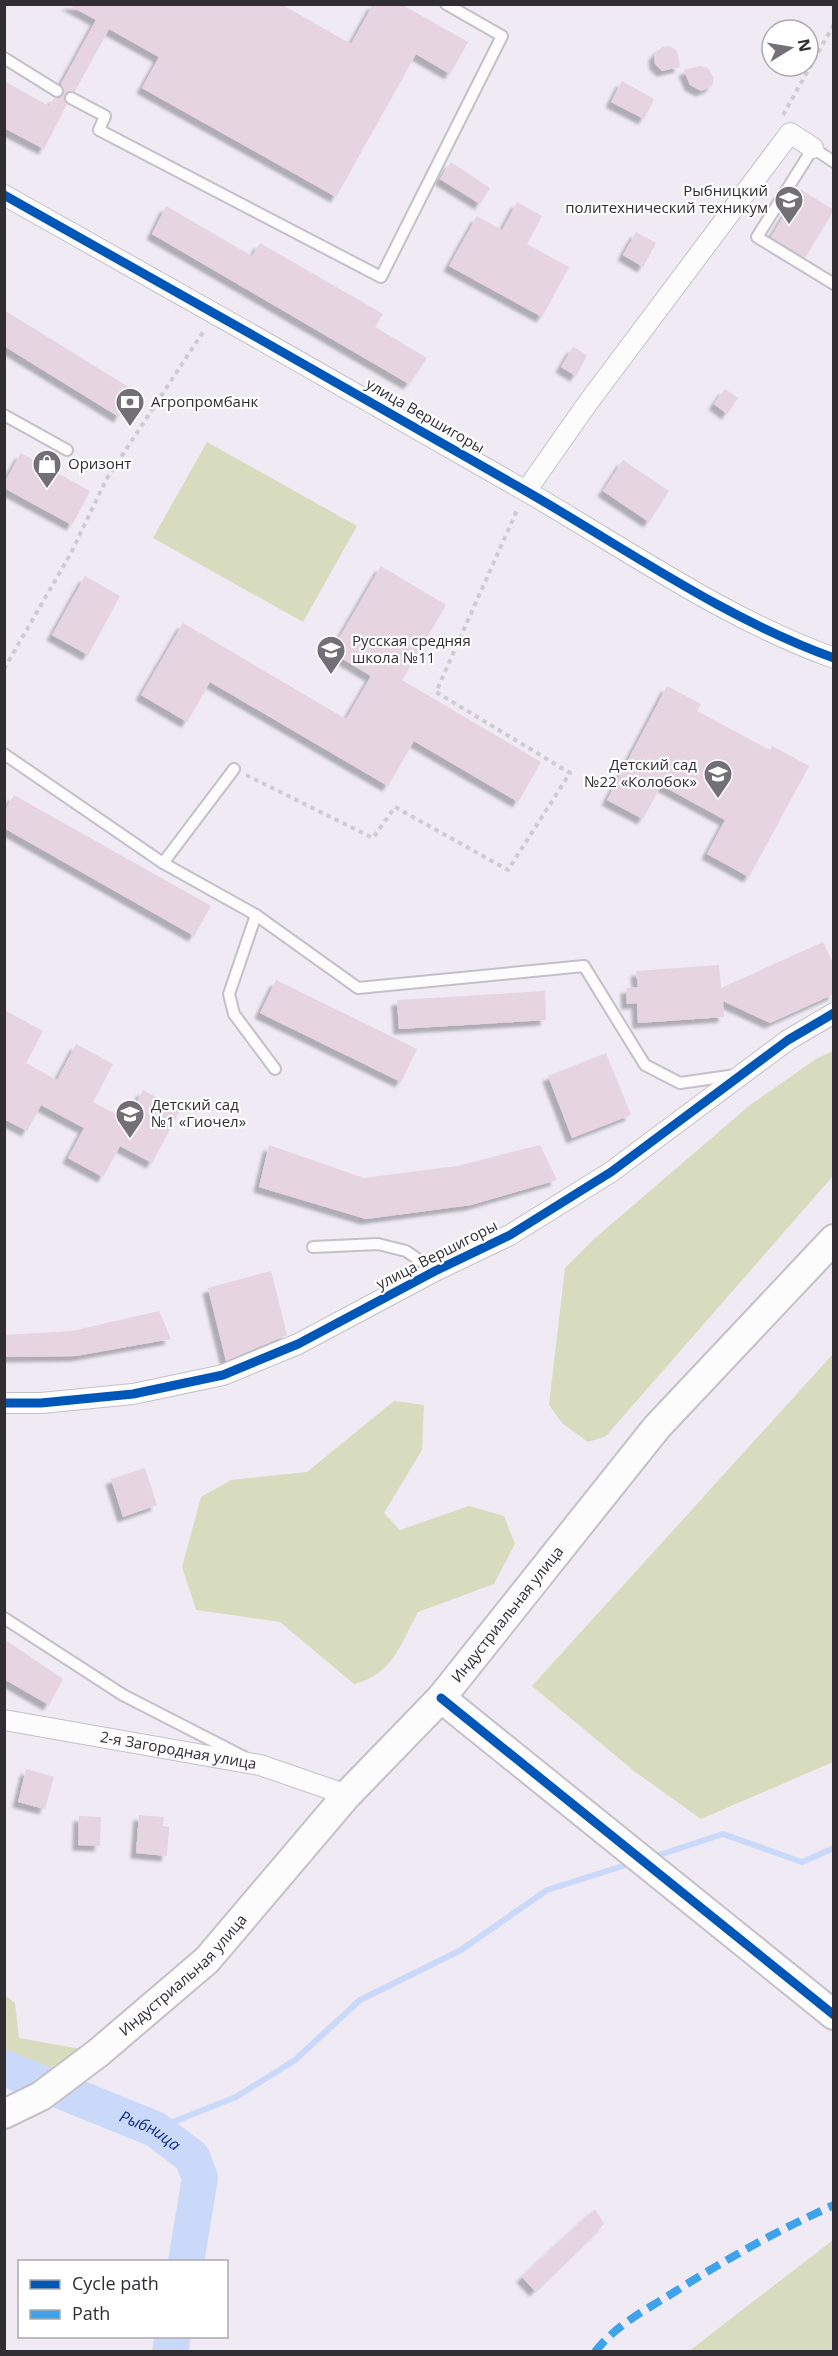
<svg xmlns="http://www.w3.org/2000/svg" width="838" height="2356" viewBox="0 0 838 2356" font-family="'Open Sans',sans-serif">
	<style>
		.green { fill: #d7dcbf }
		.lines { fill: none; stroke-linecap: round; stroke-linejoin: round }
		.stream { stroke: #cad8fa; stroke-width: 6 }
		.river { stroke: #cad8fa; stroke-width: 36 }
		.building { fill: #e6d4e1; filter: url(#shadow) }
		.lane-casing { stroke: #c4c0c7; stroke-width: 14 }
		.street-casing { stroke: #c4c0c7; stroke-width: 22 }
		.secondary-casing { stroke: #c4c0c7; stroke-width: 32 }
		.path { stroke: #cecccf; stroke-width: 4; stroke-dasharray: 4.5 4.5; stroke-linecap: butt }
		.lane { stroke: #fdfcfd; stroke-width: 10 }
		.street { stroke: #fdfcfd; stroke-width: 20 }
		.secondary { stroke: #fdfcfd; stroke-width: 28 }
		.quiet { stroke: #3ea3eb; stroke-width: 8; stroke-dasharray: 15 8; stroke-linecap: butt }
		.cycleway-casing { stroke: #fff; stroke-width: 13 }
		.cycleway { stroke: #0057b8; stroke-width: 9 }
		.labels { text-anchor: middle; stroke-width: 4.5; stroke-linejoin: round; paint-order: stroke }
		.poi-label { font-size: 15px; fill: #302d33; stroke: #fff; text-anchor: start }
		.street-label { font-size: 15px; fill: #302d33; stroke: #fff }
		.water-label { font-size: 16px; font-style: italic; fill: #103080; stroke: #fff }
	</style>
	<defs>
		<filter id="shadow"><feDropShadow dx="-5.5" dy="5.5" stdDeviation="1.5" flood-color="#0004"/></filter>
	</defs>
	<rect width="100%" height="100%" fill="#efeaf4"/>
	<g class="green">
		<path d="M207,442l150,84 -54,96 -150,-84z"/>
		<path d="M833,1051v125l-227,260 -18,6 -26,-19 -13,-18 16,-137 29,-29 156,-134 66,-46z"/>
		<path d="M833,1354v408l-132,57 -67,-48 -102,-85z"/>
		<path d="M394,1401l30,4 -2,45 -38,63 16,17 69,-24 35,10 11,28 -21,40 -76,28c-18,33 -25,62 -64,72l-74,-62 -84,-12 -14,-43 19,-70 30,-17 76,-8z"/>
		<path d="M4,1994l11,9 4,35 62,11 -15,27 -24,-2 -37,-12z"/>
		<path d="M833,2240v111h-144z"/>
	</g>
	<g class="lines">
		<g class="stream">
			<path d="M653,1857l70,-23 79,28 32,-14"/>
			<path d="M155,2129l81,-32 59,-37 65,-60 101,-50 86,-60 85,-27"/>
		</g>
		<g class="river">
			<path id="s1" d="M4,2068l151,61 37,28 8,21 -14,84"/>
			<path d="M170,2352l3,-16"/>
		</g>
	</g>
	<g class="building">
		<path d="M67,4h214l70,40 22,-40h28l67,38 -18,32 -34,-20 -80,143 -194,-109 17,-31 -50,-28 -34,62 -10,3 -1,5 3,5 -23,45 -40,-21v-47l45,25 5,-8h6l4,-4 -3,-10 35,-64z"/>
		<path d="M670,46l7,5 3,16 -18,4 -7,-7 -1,-9 8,-8z"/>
		<path d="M700,66l8,2 6,10 -2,8 -11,5 -11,-6 -6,-15z"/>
		<path d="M622,81l32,18 -10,20 -33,-17z"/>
		<path d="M451,162l39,26 -10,16 -40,-25z"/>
		<path d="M800,189l34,21 -29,48 -34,-21z"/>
		<path d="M517,202l25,14 -15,28 42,23 -27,50 -93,-51 28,-50 25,14z"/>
		<path d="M166,206l86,50 8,-13 123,71 -8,13 52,31 -18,26 -257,-150z"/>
		<path d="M636,232l20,11 -13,24 -20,-12z"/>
		<path d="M4,310l131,81 -16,26 -115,-71z"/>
		<path d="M573,347l14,8 -11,21 -15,-9z"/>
		<path d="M725,389l13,9 -11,16 -13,-10z"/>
		<path d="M21,453l69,38 -18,34 -68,-37v-5z"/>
		<path d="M623,460l46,31 -20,31 -46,-31z"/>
		<path d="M381,566l65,39 -44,75 139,82 -23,40 -104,-61 -26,45 -178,-104 -23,40 -46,-27 42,-72 163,96 25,-43 -40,-24z"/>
		<path d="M85,576l35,20 -32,59 -36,-20z"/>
		<path d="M667,686l34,18 -4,7 73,39 2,-4 37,20 -60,111 -42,-23 18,-34 -64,-35 -18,34 -36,-19z"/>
		<path d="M14,795l197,111 -17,30 -190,-108v-17z"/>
		<path d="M823,942l11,23v29l-64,29 -47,-22 1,16 -86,6 -1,-20 -10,1 -1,-16 12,-1 -2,-16 83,-6 2,23z"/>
		<path d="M276,980l141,69 -16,33 -141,-69z"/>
		<path d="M545,991l1,29 -147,9 -2,-29z"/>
		<path d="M4,1010l39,21 -17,32 31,17 19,-36 37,20 -20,38 34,18 16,-30 37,20 -28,53 -32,-17 -17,31 -35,-19 16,-30 -43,-23 -14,26 -23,-12z"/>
		<path d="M606,1053l25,62 -59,23 -24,-62z"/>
		<path d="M269,1145l95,33 93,-12 83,-21 17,35 -86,25 -105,14 -107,-32z"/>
		<path d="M271,1271l16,64 -61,26 -18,-73z"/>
		<path d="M159,1311l12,28 -95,17 -72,1v-22l68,-4z"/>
		<path d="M145,1468l12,37 -34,12 -12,-38z"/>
		<path d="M4,1639l59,40 -14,26 -45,-26z"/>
		<path d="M26,1769l28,8 -9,32 -27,-7z"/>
		<path d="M139,1815l25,2 -1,9 6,1 -2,29 -31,-3z"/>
		<path d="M79,1816l22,1 -1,29 -22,-1z"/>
		<path d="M595,2209l9,15 -69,67 -13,-14z"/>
	</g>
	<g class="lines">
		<g class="lane-casing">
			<g id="lane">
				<path d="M4,58l53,33"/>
				<path d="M71,98l34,18 -6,14 282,147 121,-241 -56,-32"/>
				<path d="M834,162l-21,-14 -56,89 77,47"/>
				<path d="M4,415l63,35"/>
				<path d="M4,754l159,109 93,52 102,73 226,-22 61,99 35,18 56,-8"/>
				<path d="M163,863l71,-94"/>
				<path d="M256,915l-27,79 5,20 41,55"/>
				<path d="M313,1247l65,-3 28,7 29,20"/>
				<path d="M4,1618l119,77 121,62"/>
			</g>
		</g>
		<g class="street-casing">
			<g id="street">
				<path d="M4,195c174,98 347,195 520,295 101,58 199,128 310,168"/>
				<path d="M526,491l61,-87 203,-271 23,15"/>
				<path d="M4,1403h37l92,-9 90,-19 75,-31 137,-73 75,-36 101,-63 177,-132 46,-27"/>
				<path id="s2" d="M4,1720l256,45 87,30"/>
			</g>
		</g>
		<g class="secondary-casing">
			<g id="secondary">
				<path d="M441,1698l393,317"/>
				<path id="s3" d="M4,2114l37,-18 57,-43 109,-93 140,-165 94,-97 216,-271 177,-188"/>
			</g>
		</g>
		<g class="path">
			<path d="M783,115l51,-91"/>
			<path d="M4,669l67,-116 35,-73 99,-151"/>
			<path d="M246,775l127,63 22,-31 113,63 62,-97 -134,-81 82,-184"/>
		</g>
		<use href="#lane" class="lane"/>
		<use href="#street" class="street"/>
		<use href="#secondary" class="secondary"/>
		<path class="quiet" d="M595,2352c19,-25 47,-40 73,-56 53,-34 108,-65 166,-91"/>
		<g class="cycleway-casing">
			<g id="cycleway">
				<path d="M4,195c174,98 347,195 520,295 101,58 199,128 310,168"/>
				<path d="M4,1403h37l92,-9 90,-19 75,-31 137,-73 75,-36 101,-63 177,-132 46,-27"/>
				<path d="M441,1698l393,317"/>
			</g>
		</g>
		<use href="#cycleway" class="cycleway"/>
	</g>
	<defs>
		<g id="university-pin" transform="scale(1.5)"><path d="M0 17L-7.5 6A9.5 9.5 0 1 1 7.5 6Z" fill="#736f77" stroke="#fff"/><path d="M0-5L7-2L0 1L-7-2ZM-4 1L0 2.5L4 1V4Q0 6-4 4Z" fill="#fff"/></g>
		<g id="bank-pin" transform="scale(1.5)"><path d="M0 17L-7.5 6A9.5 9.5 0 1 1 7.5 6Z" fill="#736f77" stroke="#fff"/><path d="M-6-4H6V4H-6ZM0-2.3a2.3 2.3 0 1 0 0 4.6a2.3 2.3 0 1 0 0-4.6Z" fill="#fff"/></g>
		<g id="shop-pin" transform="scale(1.5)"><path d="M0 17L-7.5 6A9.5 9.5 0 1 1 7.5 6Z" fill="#736f77" stroke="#fff"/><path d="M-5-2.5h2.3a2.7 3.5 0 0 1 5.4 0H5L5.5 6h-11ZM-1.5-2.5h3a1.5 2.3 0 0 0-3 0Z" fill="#fff"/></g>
		<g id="school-pin" transform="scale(1.5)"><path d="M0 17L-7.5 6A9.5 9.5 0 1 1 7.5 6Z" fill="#736f77" stroke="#fff"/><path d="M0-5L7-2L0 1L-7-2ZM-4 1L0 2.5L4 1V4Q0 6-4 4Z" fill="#fff"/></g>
	</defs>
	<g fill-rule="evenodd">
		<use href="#university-pin" x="789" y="200"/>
		<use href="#bank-pin" x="130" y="402"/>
		<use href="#shop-pin" x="47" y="464"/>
		<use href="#school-pin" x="331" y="650"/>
		<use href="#school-pin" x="718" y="774"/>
		<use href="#school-pin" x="130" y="1114"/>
	</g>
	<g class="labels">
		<g class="poi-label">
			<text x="768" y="196" text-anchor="end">Рыбницкий<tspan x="768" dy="17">политехнический техникум</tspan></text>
			<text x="151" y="407">Агропромбанк</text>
			<text x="68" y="469">Оризонт</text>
			<text x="352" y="646">Русская средняя<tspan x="352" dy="17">школа №11</tspan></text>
			<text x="697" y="770" text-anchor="end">Детский сад<tspan x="697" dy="17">№22 «Колобок»</tspan></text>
			<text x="151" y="1110">Детский сад<tspan x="151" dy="17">№1 «Гиочел»</tspan></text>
		</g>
		<g class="street-label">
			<text transform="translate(425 416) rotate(30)" y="5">улица Вершигоры</text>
			<text transform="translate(437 1255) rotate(-27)" y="5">улица Вершигоры</text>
			<text dy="5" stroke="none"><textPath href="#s3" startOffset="714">Индустриальная улица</textPath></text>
			<text dy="5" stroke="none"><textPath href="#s2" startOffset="177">2-я Загородная улица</textPath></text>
			<text dy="5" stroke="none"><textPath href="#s3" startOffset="228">Индустриальная улица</textPath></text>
		</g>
		<g class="water-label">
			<text dy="6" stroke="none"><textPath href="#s1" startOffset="159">Рыбница</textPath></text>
		</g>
	</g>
	<rect width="838" height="2356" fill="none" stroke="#302d33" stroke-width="12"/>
	<rect x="18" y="2260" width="210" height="78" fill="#ffffff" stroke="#acabad" stroke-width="1.5"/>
	<rect x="30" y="2280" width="30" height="9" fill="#0057b8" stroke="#acabad" stroke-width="1.5"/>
	<text x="72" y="2290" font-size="18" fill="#302d33">Cycle path</text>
	<rect x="30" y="2310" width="30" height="9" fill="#3ea3eb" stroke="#acabad" stroke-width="1.5"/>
	<text x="72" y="2320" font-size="18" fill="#302d33">Path</text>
	<g transform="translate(790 48) rotate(79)"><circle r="28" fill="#ffffff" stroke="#acabad" stroke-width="1.5"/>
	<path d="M0-4.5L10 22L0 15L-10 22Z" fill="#736f77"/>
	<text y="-9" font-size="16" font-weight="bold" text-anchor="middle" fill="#302d33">N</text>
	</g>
</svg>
